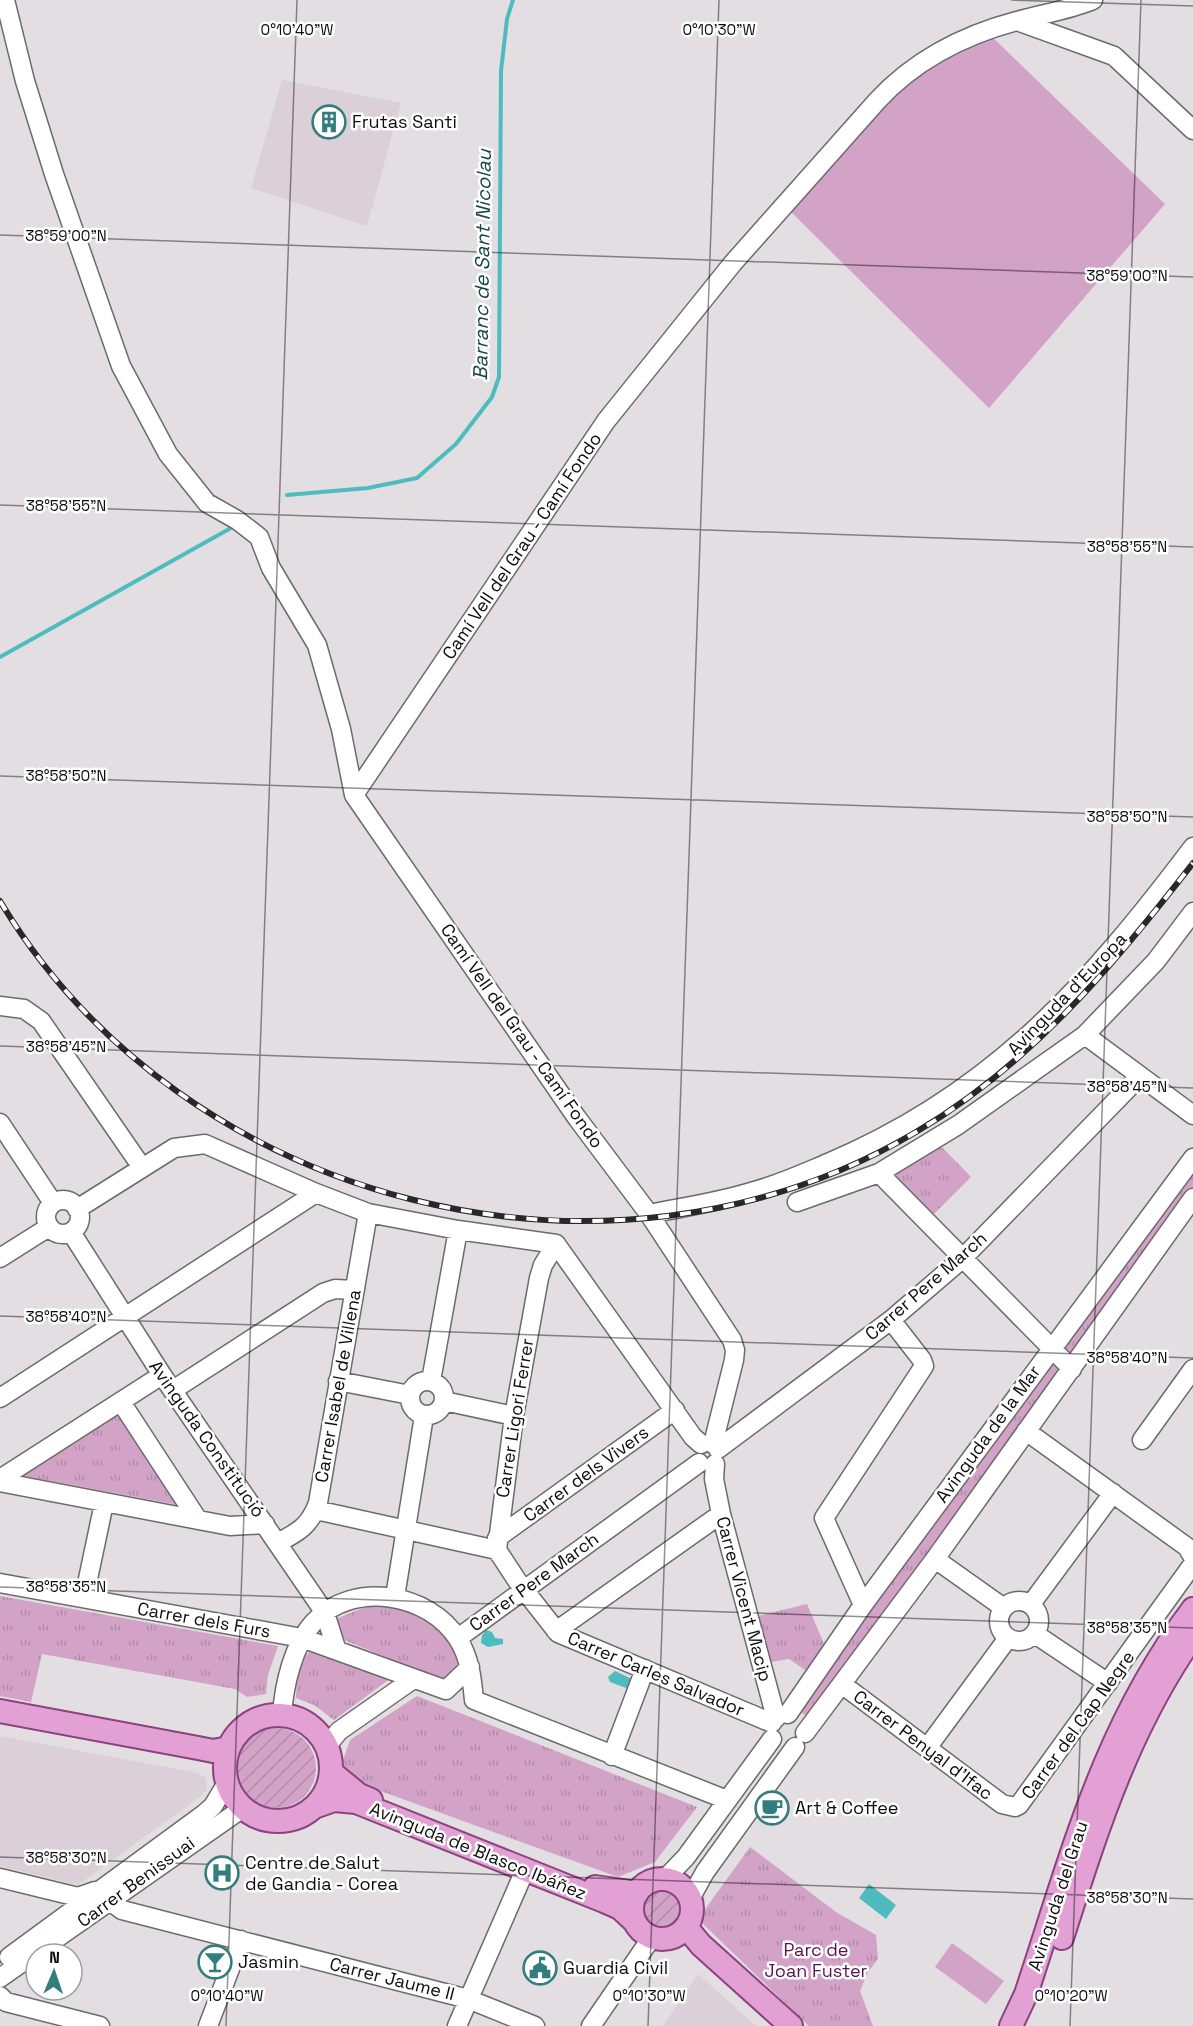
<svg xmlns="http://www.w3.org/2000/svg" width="1193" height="2026" font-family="'Space Grotesk',sans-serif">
<defs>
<pattern id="park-tufts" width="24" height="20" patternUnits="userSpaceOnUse" patternTransform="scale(1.5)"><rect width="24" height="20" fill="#d2a3c6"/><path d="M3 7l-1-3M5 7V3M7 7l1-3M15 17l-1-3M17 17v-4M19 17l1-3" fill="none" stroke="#b38ba9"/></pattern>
<pattern id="garden-furrows" width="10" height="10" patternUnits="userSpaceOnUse" patternTransform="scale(1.5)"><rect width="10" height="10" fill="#d2a3c6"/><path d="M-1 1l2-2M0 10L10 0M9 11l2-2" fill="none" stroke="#b38ba9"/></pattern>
</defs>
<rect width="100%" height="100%" fill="#e2dee1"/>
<path fill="#dbd0d8" d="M282 80 401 103 367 226 251 188Z
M0 1736 198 1773 206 1778 207 1789 200 1797 78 1885 0 1866Z
M698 1974 756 2026H663Z"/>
<path fill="#d2a3c6" d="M985 30 1165 204 989 408 784 205 870 108Z
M952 1943 1004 1981 986 2004 935 1967Z"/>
<path fill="url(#park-tufts)" d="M937 1142 971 1177 930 1218 890 1173Z
M1193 1164V1189L1074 1358 1058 1349Z
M1046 1363H1053L1059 1367 1060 1373 812 1715H805L798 1710Z
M119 1409 184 1506 19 1475Z
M0 1596 278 1646 268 1675 266 1694 247 1697 235 1689 42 1654 31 1702 0 1696Z
M807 1604 825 1646 808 1672 789 1659 771 1662 758 1616Z
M368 1606C410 1604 446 1624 459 1665L444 1680 439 1679 339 1638 335 1624 338 1618Z
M314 1649 391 1678 334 1720 314 1705 296 1698C297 1680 297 1658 314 1649Z
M417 1696 697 1807 655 1862 618 1877 353 1781 342 1763 350 1740Z
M750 1847 836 1912 876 1935 878 1959 868 1972 860 1991 873 2026H809L700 1921 706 1908Z"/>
<path fill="url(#garden-furrows)" d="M236 1768a40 40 0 1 1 80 0a40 40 0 1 1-80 0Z
M642 1909a19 19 0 1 1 38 0a19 19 0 1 1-38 0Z"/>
<path fill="#4ebcbe" d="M486 1630 492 1632 495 1638 503 1639V1644L488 1647 481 1643 482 1635Z
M615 1671 632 1679 629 1689 610 1682 608 1677Z
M869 1884 896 1905 886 1919 859 1898Z"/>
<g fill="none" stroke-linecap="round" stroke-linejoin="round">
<path stroke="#4ebcbe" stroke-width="4" d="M287 495 368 488 417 478 456 444 492 397 499 377 501 71 507 19 513 0
M0 657 231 528"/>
<defs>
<path id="minor" d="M5 0 25 81 54 174 121 366 168 454 207 503 237 520 259 537 271 568 317 645 341 729 354 795 577 1118 649 1214 732 1340 735 1350 734 1360 713 1444
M1017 21 1114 56 1193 130
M354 795 606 421 733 263 877 101C914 61 964 35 1017 21 1042 14 1069 10 1093 0
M0 1006 24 1009 41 1021 141 1166
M1085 1035 1193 1115
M0 1123 53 1203
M879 1173 1072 1369
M46 1217a17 17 0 1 1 34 0a17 17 0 1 1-34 0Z
M797 1202 879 1173 958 1125 1085 1035 1156 961 1193 912
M77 1209 174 1148 205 1144 316 1193 368 1213 458 1230 556 1244
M649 1214C684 1207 718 1202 751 1192 778 1185 802 1174 828 1163 992 1094 1088 986 1193 847
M71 1232 162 1375 325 1613 336 1648
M556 1244 543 1265 539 1278 514 1416 497 1550 518 1582 558 1633 772 1723
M556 1244 693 1437 701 1444
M0 1258 49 1227
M410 1398a17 17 0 1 1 34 0a17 17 0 1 1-34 0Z
M338 1381 410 1395
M431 1381 458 1230
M173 1390 323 1293 335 1289 355 1290
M0 1398 316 1193
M444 1401 514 1416
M121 1402 198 1520
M1026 1431 1187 1547 1193 1557
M1142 1440 1193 1369
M718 1449 891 1320 962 1259 1140 1076
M715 1464 714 1479 721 1514 776 1718
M0 1479 162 1375
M0 1482 230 1526 265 1524
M316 1510 497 1550
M497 1538 675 1410
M279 1542C299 1532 310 1525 318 1503L368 1213
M935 1559 1004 1608
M0 1583 302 1638 446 1690 470 1667
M395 1597 424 1416
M84 1598 104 1503
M999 1621a20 20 0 1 1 40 0a20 20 0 1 1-40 0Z
M1031 1604 1113 1493
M863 1605 824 1518 924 1366 922 1360 891 1320
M556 1631 721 1514
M1035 1634 1108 1683
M458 1638 699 1463
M843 1685 1002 1804 1015 1807 1019 1805 1193 1564
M788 1714 863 1605 1193 1158
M282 1715C284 1685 293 1645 314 1622 353 1580 429 1593 458 1639 470 1658 472 1679 474 1700L727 1800
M805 1733 935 1559 1193 1198
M326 1747 339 1731 412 1680
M927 1748 1008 1638
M612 1756 645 1669
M0 1878 78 1897 95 1891
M664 1880 686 1857 772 1739
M690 1899 705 1872 795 1747
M110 1901 122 1910 468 1999 535 2026
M9 1957 204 1814 213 1806 227 1783
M0 1978 243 1808
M0 1996 6 2002 100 2026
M208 2026 241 1940
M457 2026 525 1870
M591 2026 652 1937"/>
<path id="major" d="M0 1711 198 1748 213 1751 229 1748
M225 1768a53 53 0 1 1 106 0a53 53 0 1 1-106 0Z
M331 1772 359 1795 371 1800
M314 1807 334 1800 356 1802 604 1901 620 1908 635 1922
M632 1909a30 30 0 1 1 60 0a30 30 0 1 1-60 0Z
M595 1887 637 1893
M686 1927 701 1945 791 2026
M1062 1938C1097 1829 1127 1731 1193 1636
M1011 2026 1026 1994C1072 1856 1103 1728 1193 1609"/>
</defs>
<use href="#minor" stroke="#6d6a6c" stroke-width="21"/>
<use href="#major" stroke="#8b437d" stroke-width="26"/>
<use href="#minor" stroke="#fff" stroke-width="18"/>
<use href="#major" stroke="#e2a0d5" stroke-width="22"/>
<defs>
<path id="rail" d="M0 901C184 1207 609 1314 916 1132 1030 1065 1113 966 1193 863"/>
</defs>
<use href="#rail" stroke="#292728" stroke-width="6"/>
<use href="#rail" stroke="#fff" stroke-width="4" stroke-dasharray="11" stroke-linecap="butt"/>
</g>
<path fill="none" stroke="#0e0c0d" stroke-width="1.5" stroke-opacity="0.45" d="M1011 0 1193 6M0 235 1193 277M0 505 1193 547M0 776 1193 817M0 1046 1193 1088M0 1316 1193 1358M0 1587 1193 1628M0 1857 1193 1899M226 2026 297 0M648 2026 719 0M1070 2026 1141 0"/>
<defs>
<symbol id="building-ring" viewBox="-11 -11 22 22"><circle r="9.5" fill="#fff" stroke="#347d7e" stroke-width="1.5"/><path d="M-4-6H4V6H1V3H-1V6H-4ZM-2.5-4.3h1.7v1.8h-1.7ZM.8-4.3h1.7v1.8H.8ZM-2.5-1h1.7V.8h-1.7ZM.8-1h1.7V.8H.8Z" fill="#347d7e"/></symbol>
<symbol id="cafe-ring" viewBox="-11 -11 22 22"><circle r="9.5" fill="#fff" stroke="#347d7e" stroke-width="1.5"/><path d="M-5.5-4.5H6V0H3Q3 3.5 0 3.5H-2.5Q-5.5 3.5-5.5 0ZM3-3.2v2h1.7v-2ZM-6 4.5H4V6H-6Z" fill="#347d7e"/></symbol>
<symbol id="hospital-ring" viewBox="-11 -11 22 22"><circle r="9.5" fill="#fff" stroke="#347d7e" stroke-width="1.5"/><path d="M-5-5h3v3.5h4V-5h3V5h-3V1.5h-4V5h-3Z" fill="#347d7e"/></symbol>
<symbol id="bar-ring" viewBox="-11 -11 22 22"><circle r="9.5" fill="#fff" stroke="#347d7e" stroke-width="1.5"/><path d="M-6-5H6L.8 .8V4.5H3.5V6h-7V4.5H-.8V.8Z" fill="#347d7e"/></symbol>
<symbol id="civic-ring" viewBox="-11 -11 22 22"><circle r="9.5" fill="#fff" stroke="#347d7e" stroke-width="1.5"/><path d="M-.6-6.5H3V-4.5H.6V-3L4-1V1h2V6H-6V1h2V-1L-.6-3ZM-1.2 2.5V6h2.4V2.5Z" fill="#347d7e"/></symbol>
</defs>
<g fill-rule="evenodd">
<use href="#building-ring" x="310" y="103" width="38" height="38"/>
<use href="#cafe-ring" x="753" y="1789" width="38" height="38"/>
<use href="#hospital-ring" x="203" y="1854" width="38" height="38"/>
<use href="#bar-ring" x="196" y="1943" width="38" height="38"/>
<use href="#civic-ring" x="521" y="1949" width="38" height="38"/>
</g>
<g text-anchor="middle" stroke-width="5" stroke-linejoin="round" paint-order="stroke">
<g font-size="18" fill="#0e0c0d" stroke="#fff" text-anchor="start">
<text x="352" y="128">Frutas Santi</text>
<text x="795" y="1814">Art &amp; Coffee</text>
<text x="245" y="1869">Centre de Salut<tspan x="245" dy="21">de Gandia - Corea</tspan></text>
<text x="238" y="1968">Jasmin</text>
<text x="563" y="1974">Guardia Civil</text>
</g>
<g font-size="18" fill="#0e0c0d" stroke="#fff">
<text transform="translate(522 546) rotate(-56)" y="6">Camí Vell del Grau - Camí Fondo</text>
<text transform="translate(1067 994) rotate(-46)" y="6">Avinguda d'Europa</text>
<text transform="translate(522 1036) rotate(55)" y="6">Camí Vell del Grau - Camí Fondo</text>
<text transform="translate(926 1286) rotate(-41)" y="6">Carrer Pere March</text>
<text transform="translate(338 1386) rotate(-80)" y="6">Carrer Isabel de Villena</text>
<text transform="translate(515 1418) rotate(-81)" y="6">Carrer Ligori Ferrer</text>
<text transform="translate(988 1434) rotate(-54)" y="6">Avinguda de la Mar</text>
<text transform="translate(207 1439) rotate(55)" y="6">Avinguda Constitució</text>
<text transform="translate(586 1474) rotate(-36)" y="6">Carrer dels Vivers</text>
<text transform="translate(534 1582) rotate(-36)" y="6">Carrer Pere March</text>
<text transform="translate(744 1599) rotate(75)" y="6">Carrer Vicent Macip</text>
<text transform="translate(204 1620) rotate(10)" y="6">Carrer dels Furs</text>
<text transform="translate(656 1674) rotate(23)" y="6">Carrer Carles Salvador</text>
<text transform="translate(1078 1725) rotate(-54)" y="6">Carrer del Cap Negre</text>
<text transform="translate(923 1745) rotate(37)" y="6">Carrer Penyal d'Ifac</text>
<text transform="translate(478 1851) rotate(22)" y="6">Avinguda de Blasco Ibáñez</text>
<text transform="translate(136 1882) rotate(-36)" y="6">Carrer Benissuai</text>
<text transform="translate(1058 1896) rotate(-72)" y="6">Avinguda del Grau</text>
<text transform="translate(392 1979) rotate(14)" y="6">Carrer Jaume II</text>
</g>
<g font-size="18" fill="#5b104f" stroke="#fff">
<text x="816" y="1956">Parc de<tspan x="816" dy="21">Joan Fuster</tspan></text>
</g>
<g font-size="20" font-style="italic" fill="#174849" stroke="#fff">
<text transform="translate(482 265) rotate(-89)" y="7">Barranc de Sant Nicolau</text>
</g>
</g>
<g font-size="15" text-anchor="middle" fill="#0e0c0d" stroke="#fff" stroke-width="5" stroke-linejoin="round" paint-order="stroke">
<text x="297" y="35">0°10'40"W</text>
<text x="719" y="35">0°10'30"W</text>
<text x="66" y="241">38°59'00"N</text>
<text x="1127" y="281">38°59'00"N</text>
<text x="66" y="511">38°58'55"N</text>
<text x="1127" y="552">38°58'55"N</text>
<text x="66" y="781">38°58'50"N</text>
<text x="1127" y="822">38°58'50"N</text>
<text x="66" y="1052">38°58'45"N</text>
<text x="1127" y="1092">38°58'45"N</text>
<text x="66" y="1322">38°58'40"N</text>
<text x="1127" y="1363">38°58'40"N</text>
<text x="66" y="1592">38°58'35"N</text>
<text x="1127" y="1633">38°58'35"N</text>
<text x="66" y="1863">38°58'30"N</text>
<text x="1127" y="1903">38°58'30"N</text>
<text x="227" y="2001">0°10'40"W</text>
<text x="649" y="2001">0°10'30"W</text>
<text x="1071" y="2001">0°10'20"W</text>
</g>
<g transform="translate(54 1972) rotate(2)"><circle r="28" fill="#ffffff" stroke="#9f9e9e" stroke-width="1.5"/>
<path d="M0-4.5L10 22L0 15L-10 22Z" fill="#347d7e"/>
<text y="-9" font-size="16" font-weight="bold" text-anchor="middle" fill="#0e0c0d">N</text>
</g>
</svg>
